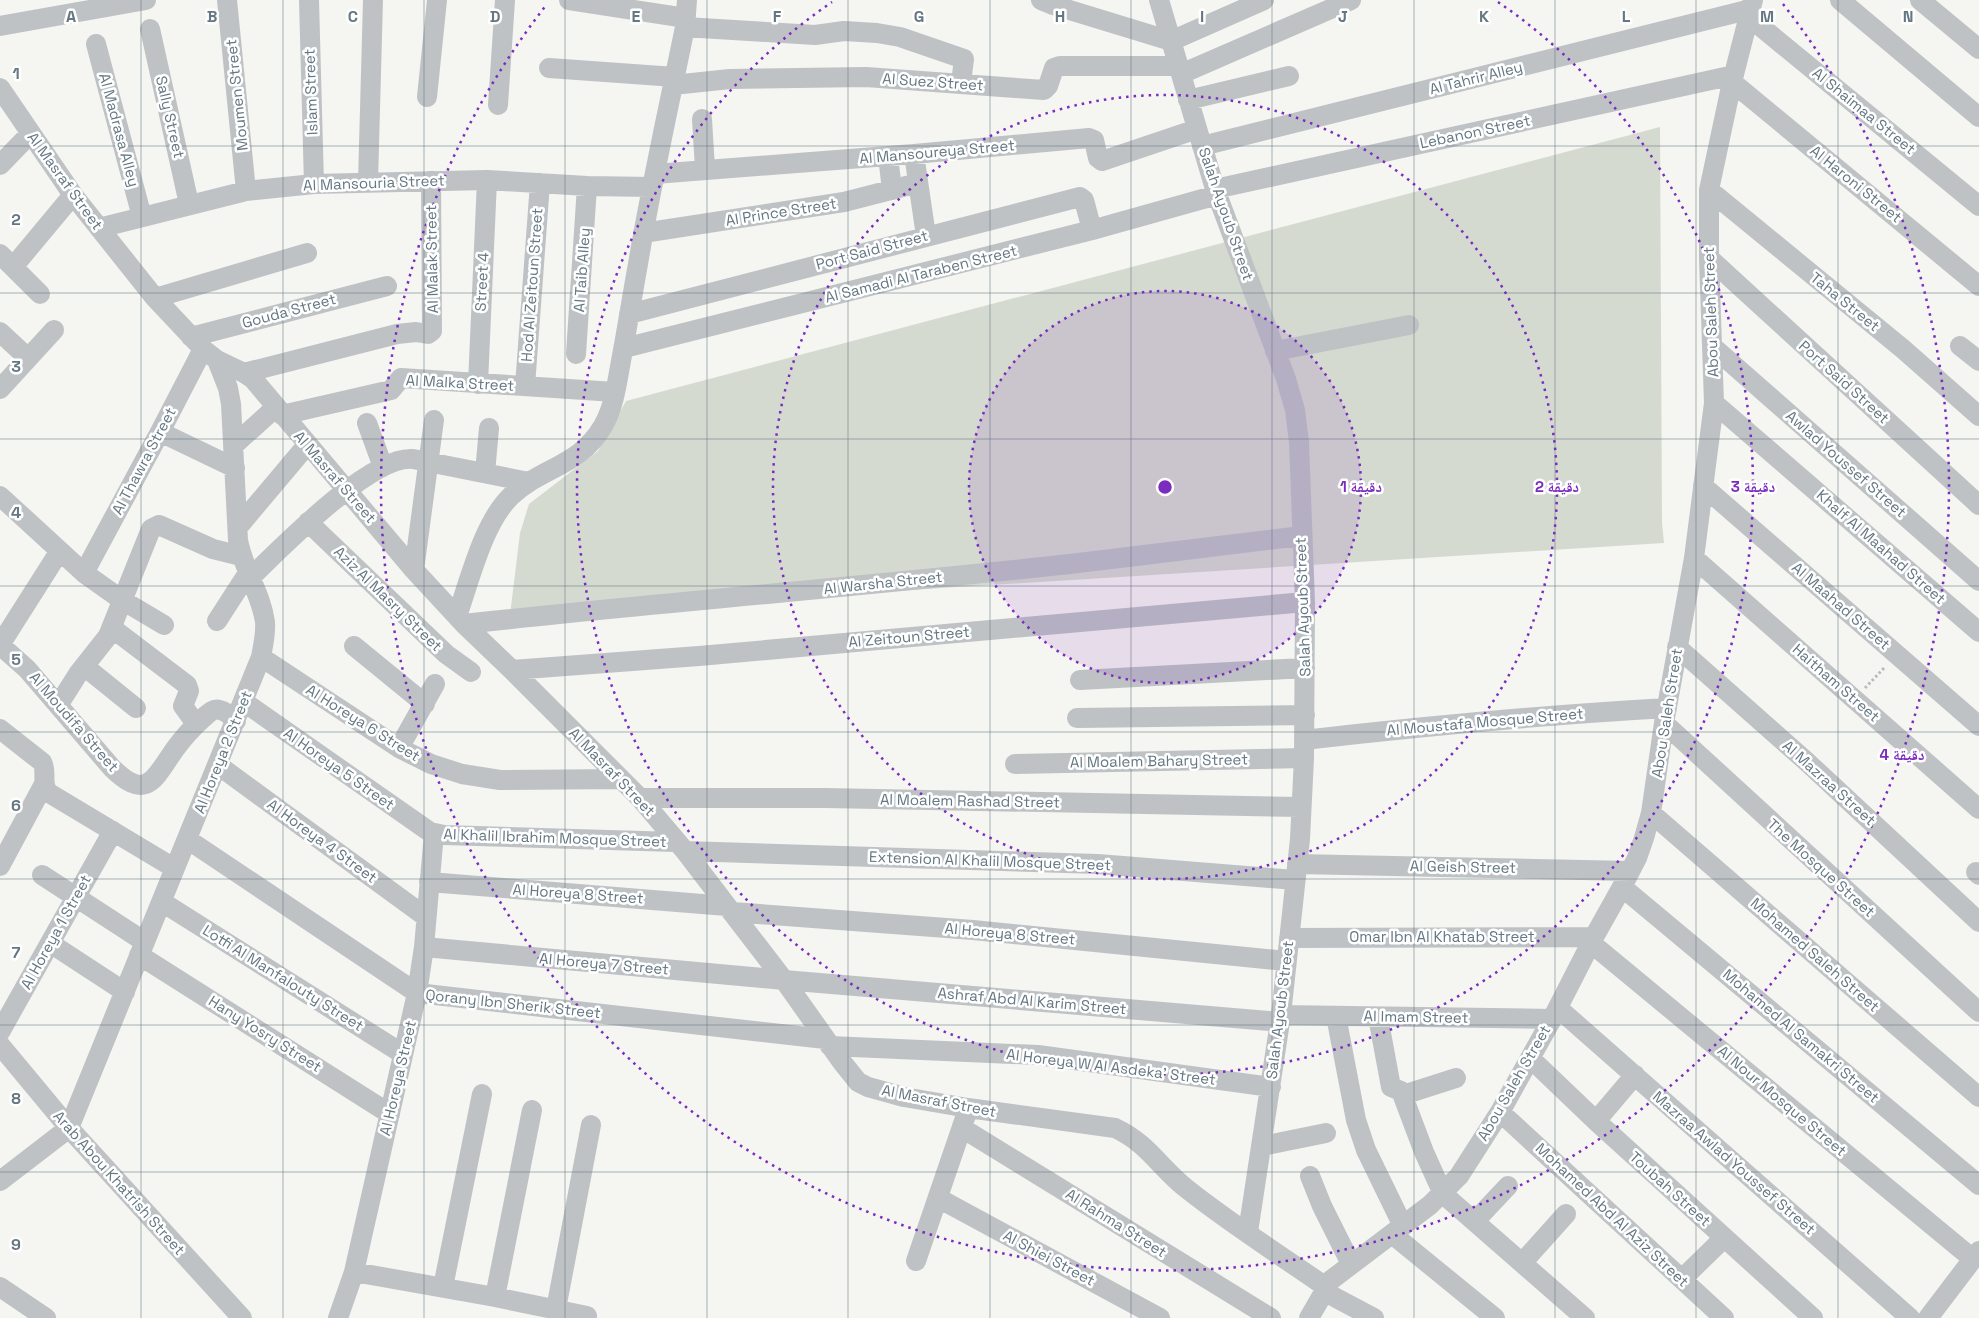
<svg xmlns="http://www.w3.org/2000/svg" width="1979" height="1318" font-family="'Space Grotesk','Noto Naskh Arabic',sans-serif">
<rect width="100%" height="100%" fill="#f5f5f1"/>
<path fill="#d5dad0" d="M1660 127 1662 523 1664 543 510 615 520 533 529 504 598 451 626 401Z"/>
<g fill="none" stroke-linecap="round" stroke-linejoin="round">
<path stroke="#b8bbbd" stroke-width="3" stroke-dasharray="2.5 2.5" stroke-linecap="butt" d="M1865 688 1885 667"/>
<path stroke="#bec2c5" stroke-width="20" d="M227 0 246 191
M309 0 314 184
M569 0 686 18
M1041 0 1053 5 1171 41 1264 0
M1159 0 1215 189 1286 379 1295 410 1299 442 1305 602 1304 758 1300 839 1281 1015 1248 1232
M1840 0 1979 117
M1920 0 1979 49
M1749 17 1979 206
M0 26 146 0
M685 27 815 35 844 31 877 33 900 37 964 59 961 83
M150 29 189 204
M96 44 142 217
M549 68 675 77
M1181 74 1351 0
M1732 82 1979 286
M673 85 730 79 866 77 1044 90 1048 86 1054 68 1060 66H1178
M0 88 73 195 155 298 203 349 217 360 244 373 253 379 414 570 464 624 512 670 640 798 685 851 727 906 784 980 842 1062 858 1082 868 1087 904 1097 968 1108 1115 1128C1149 1144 1159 1167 1187 1189 1231 1224 1280 1255 1326 1287
M427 97 437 0
M1188 100 1289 76
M498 105 505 0
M702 119 705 169
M1202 146 1751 9
M914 154 926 236
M888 156 892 190
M0 165 30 134
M655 174 914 154 1089 138 1094 140 1098 158 1102 161 1197 129
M368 182 373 0
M1215 189 1734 75
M1709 190 1903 349 1979 416
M99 228 246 191 314 184 487 180 587 186 652 187
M643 233 844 202 918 183
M0 254 40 294
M1709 258 1979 505
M13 267 73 195
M155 298 307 253
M629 314 1080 197 1084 200 1092 230
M0 332 28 358
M191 337 387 286
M1960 346 1979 361
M1713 347 1979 581
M624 348 1092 230 1217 195
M1275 351 1409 325
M576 354 587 186
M244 373 397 334 416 332 428 334 432 331 431 181
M478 384 487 180
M525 386 540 183
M0 389 54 330
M1714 403 1979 632
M282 415 391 390 401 378 615 392
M367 423 383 467
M160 432 235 468
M234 445 275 408
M485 473 489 428
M1703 486 1979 726
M0 496 84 573 122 600 164 625
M308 522 446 654 471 672
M238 527 307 445
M1694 558 1979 809
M414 570 434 420
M84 573 160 432 203 349
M250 578C281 548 371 455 413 459L529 482
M457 616C470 580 483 523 511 496 542 467 580 466 603 426 614 407 617 383 621 361 627 329 632 297 638 264 651 185 669 106 685 27L687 0
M217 621 248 573
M464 624C666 602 868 586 1070 564 1147 555 1224 545 1301 536
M112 628 187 685 189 691 183 706 196 724
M0 645 27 669 112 768C147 802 154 779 175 749 183 738 193 727 203 718 208 714 213 708 220 710 226 711 232 717 236 721
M0 645 59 552
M354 646 425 704
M1677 647 1807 762 1979 922
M261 657 399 748 431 764 462 774 500 780 621 779
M84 666 136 708
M512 670 699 656 1305 602
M1080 680 1305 668
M244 702 430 832 444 835 676 842
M59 704 78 674 108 636 151 529 159 525 213 549 241 556
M1077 718 1305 715
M1664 723 1979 1012
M0 729 42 762C48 773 40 784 49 793L174 868
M1304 740C1425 726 1545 715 1667 708
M399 748 435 684
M1015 764 1304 758
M218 765 426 917
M640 798H825L1301 807
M1651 813 1979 1097
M187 839 417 993 825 1039
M685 851 1098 864 1295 880
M1297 864 1630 871
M0 866 44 784
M1976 872 1979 875
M42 875 145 942
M429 882 727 906
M1622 887 1979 1185
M162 902 403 1054
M732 912 973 930 1286 961
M1289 938 1594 937
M50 943 125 992
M1591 943 1973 1259
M424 947 784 980 1280 1022
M139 955 390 1114
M1558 1008 1910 1318
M1281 1015 1552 1019
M1336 1016 1356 1120 1366 1150 1403 1226
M1378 1017 1391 1087 1401 1091 1424 1152 1443 1194 1585 1318
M0 1032 113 831
M0 1045 69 1128 242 1318
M830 1046 1038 1055 1271 1087
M1530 1058 1596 1121 1813 1318
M1403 1095 1456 1078
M1500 1112 1724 1318
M1596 1121 1635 1075
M962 1128 1271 1318
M1262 1146 1326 1133
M1310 1176 1322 1206 1351 1264
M0 1181 69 1128 261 657C263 646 266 634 265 622 261 593 243 569 238 540L231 404 228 388 217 360
M938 1198 1160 1318
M1475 1221 1508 1186
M1392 1234 1495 1318
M916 1261 966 1115
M1522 1263 1566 1214
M354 1272 495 1297 587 1316
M1682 1279 1724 1238
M0 1287 46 1318
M443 1287 482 1094
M1323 1291 1374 1318
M495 1297 532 1110
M556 1309 591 1125
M338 1318 354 1272 417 993 424 947 434 833
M1309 1318 1331 1280 1430 1205 1459 1176 1500 1112 1552 1019 1594 937 1622 887 1637 858 1644 838 1651 813 1664 723 1694 558 1714 403 1709 258V190L1732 82 1753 0
M1928 1318 1979 1251"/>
</g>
<path fill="none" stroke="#647782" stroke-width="1" stroke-opacity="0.55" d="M141 0V1318M283 0V1318M424 0V1318M565 0V1318M707 0V1318M848 0V1318M990 0V1318M1131 0V1318M1272 0V1318M1414 0V1318M1555 0V1318M1696 0V1318M1838 0V1318M0 146H1979M0 293H1979M0 439H1979M0 586H1979M0 732H1979M0 879H1979M0 1025H1979M0 1172H1979"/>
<circle cx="1165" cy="487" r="196" fill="#7b2cbf" fill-opacity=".12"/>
<g fill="none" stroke="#7b2cbf" stroke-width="2.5" stroke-dasharray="2.5 5">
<circle cx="1165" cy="487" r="196"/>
<circle cx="1165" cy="487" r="392"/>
<path d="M1498 2A588 588 0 1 1 832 2"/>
<path d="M1783 4A784 784 0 1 1 547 4"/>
</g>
<g text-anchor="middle" stroke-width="5" stroke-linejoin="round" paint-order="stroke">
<g font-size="15" fill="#647782" stroke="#fff">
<text transform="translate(1476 78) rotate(-14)" y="5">Al Tahrir Alley</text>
<text transform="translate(933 82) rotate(4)" y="5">Al Suez Street</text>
<text transform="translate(311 92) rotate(-92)" y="5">Islam Street</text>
<text transform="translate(237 95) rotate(-96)" y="5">Moumen Street</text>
<text transform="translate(1864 111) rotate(39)" y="5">Al Shaimaa Street</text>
<text transform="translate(170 117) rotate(77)" y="5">Sally Street</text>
<text transform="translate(119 130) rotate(75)" y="5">Al Madrasa Alley</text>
<text transform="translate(1475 132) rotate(-12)" y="5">Lebanon Street</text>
<text transform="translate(937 152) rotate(-5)" y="5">Al Mansoureya Street</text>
<text transform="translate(65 181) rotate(54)" y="5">Al Masraf Street</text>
<text transform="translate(374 183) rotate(-2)" y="5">Al Mansouria Street</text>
<text transform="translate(1856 184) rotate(39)" y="5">Al Haroni Street</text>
<text transform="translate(781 212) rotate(-9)" y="5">Al Prince Street</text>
<text transform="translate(1226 214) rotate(71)" y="5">Salah Ayoub Street</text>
<text transform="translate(872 250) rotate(-15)" y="5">Port Said Street</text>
<text transform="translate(432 259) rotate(-91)" y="5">Al Malak Street</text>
<text transform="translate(582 270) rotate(-86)" y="5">Al Taib Alley</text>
<text transform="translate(921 274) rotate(-14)" y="5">Al Samadi Al Taraben Street</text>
<text transform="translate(482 282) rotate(-87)" y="5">Street 4</text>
<text transform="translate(532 285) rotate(-86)" y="5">Hod Al Zeitoun Street</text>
<text transform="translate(1845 302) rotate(39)" y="5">Taha Street</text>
<text transform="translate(289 311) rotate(-15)" y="5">Gouda Street</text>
<text transform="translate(1711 312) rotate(-92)" y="5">Abou Saleh Street</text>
<text transform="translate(1844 382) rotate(42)" y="5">Port Said Street</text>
<text transform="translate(460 383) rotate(3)" y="5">Al Malka Street</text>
<text transform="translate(144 461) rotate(-62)" y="5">Al Thawra Street</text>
<text transform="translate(1846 464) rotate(41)" y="5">Awlad Youssef Street</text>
<text transform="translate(335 477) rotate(49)" y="5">Al Masraf Street</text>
<text transform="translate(1881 547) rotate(41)" y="5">Khalf Al Maahad Street</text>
<text transform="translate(883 583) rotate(-6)" y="5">Al Warsha Street</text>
<text transform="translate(388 599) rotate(44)" y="5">Aziz Al Masry Street</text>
<text transform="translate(1841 606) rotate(41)" y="5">Al Maahad Street</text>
<text transform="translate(1303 607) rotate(-92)" y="5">Salah Ayoub Street</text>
<text transform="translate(909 637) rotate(-5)" y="5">Al Zeitoun Street</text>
<text transform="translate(1836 683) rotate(41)" y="5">Haitham Street</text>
<text transform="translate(1667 713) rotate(-81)" y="5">Abou Saleh Street</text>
<text transform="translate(74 722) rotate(49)" y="5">Al Moudifa Street</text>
<text transform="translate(1485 722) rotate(-5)" y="5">Al Moustafa Mosque Street</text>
<text transform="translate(363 723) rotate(32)" y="5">Al Horeya 6 Street</text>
<text transform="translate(223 752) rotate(-68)" y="5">Al Horeya 2 Street</text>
<text transform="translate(1159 761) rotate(-1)" y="5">Al Moalem Bahary Street</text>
<text transform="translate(339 769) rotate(35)" y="5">Al Horeya 5 Street</text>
<text transform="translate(612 772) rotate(46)" y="5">Al Masraf Street</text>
<text transform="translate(1829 783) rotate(42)" y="5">Al Mazraa Street</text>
<text transform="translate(970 801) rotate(1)" y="5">Al Moalem Rashad Street</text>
<text transform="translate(555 838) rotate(2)" y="5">Al Khalil Ibrahim Mosque Street</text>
<text transform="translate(322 841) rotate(36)" y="5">Al Horeya 4 Street</text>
<text transform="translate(990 861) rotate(2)" y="5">Extension Al Khalil Mosque Street</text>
<text transform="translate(1463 867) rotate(1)" y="5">Al Geish Street</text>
<text transform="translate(1821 868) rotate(42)" y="5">The Mosque Street</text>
<text transform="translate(578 894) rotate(4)" y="5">Al Horeya 8 Street</text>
<text transform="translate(56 932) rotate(-61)" y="5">Al Horeya 1 Street</text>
<text transform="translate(1010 934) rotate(5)" y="5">Al Horeya 8 Street</text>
<text x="1442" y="942">Omar Ibn Al Khatab Street</text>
<text transform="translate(1815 955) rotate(41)" y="5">Mohamed Saleh Street</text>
<text transform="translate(604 964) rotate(5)" y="5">Al Horeya 7 Street</text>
<text transform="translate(283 978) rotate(32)" y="5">Lotfi Al Manfalouty Street</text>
<text transform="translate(1032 1001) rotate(5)" y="5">Ashraf Abd Al Karim Street</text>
<text transform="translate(513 1004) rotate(6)" y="5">Qorany Ibn Sherik Street</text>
<text transform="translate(1280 1010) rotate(-83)" y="5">Salah Ayoub Street</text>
<text transform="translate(1416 1017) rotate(1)" y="5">Al Imam Street</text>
<text transform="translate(265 1034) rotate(32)" y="5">Hany Yosry Street</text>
<text transform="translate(1801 1036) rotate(40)" y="5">Mohamed Al Samakri Street</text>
<text transform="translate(1111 1067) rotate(7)" y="5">Al Horeya W Al Asdeka' Street</text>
<text transform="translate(398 1078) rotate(-77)" y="5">Al Horeya Street</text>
<text transform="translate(1514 1083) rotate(-60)" y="5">Abou Saleh Street</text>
<text transform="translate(939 1101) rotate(11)" y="5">Al Masraf Street</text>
<text transform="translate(1782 1101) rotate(40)" y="5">Al Nour Mosque Street</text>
<text transform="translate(1734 1163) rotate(41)" y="5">Mazraa Awlad Youssef Street</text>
<text transform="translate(119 1183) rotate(48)" y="5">Arab Abou Khatrish Street</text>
<text transform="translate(1670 1189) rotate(42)" y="5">Toubah Street</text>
<text transform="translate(1612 1215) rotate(43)" y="5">Mohamed Abd Al Aziz Street</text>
<text transform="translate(1116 1223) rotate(32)" y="5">Al Rahma Street</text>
<text transform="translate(1049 1258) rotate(28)" y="5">Al Shiei Street</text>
</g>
</g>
<g font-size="16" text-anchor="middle" font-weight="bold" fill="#647782" stroke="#fff" stroke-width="5" stroke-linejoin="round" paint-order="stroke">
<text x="71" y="22">A</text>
<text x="212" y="22">B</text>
<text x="353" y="22">C</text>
<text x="495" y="22">D</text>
<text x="636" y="22">E</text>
<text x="777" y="22">F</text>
<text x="919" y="22">G</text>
<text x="1060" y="22">H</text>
<text x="1202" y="22">I</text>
<text x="1343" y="22">J</text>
<text x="1484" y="22">K</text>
<text x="1626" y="22">L</text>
<text x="1767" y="22">M</text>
<text x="1908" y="22">N</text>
<text x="16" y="79">1</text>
<text x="16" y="225">2</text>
<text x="16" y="372">3</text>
<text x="16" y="518">4</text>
<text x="16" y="665">5</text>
<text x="16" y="811">6</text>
<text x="16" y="958">7</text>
<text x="16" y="1104">8</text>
<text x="16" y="1250">9</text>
</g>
<circle cx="1165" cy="487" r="8" fill="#7b2cbf" stroke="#fff" stroke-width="2.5"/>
<g font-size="15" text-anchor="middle" font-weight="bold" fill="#7b2cbf" stroke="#fff" stroke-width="5" stroke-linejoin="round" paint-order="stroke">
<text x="1361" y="492">1 دقيقة</text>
<text x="1557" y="492">2 دقيقة</text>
<text x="1753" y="492">3 دقيقة</text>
<text x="1902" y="760">4 دقيقة</text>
</g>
</svg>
